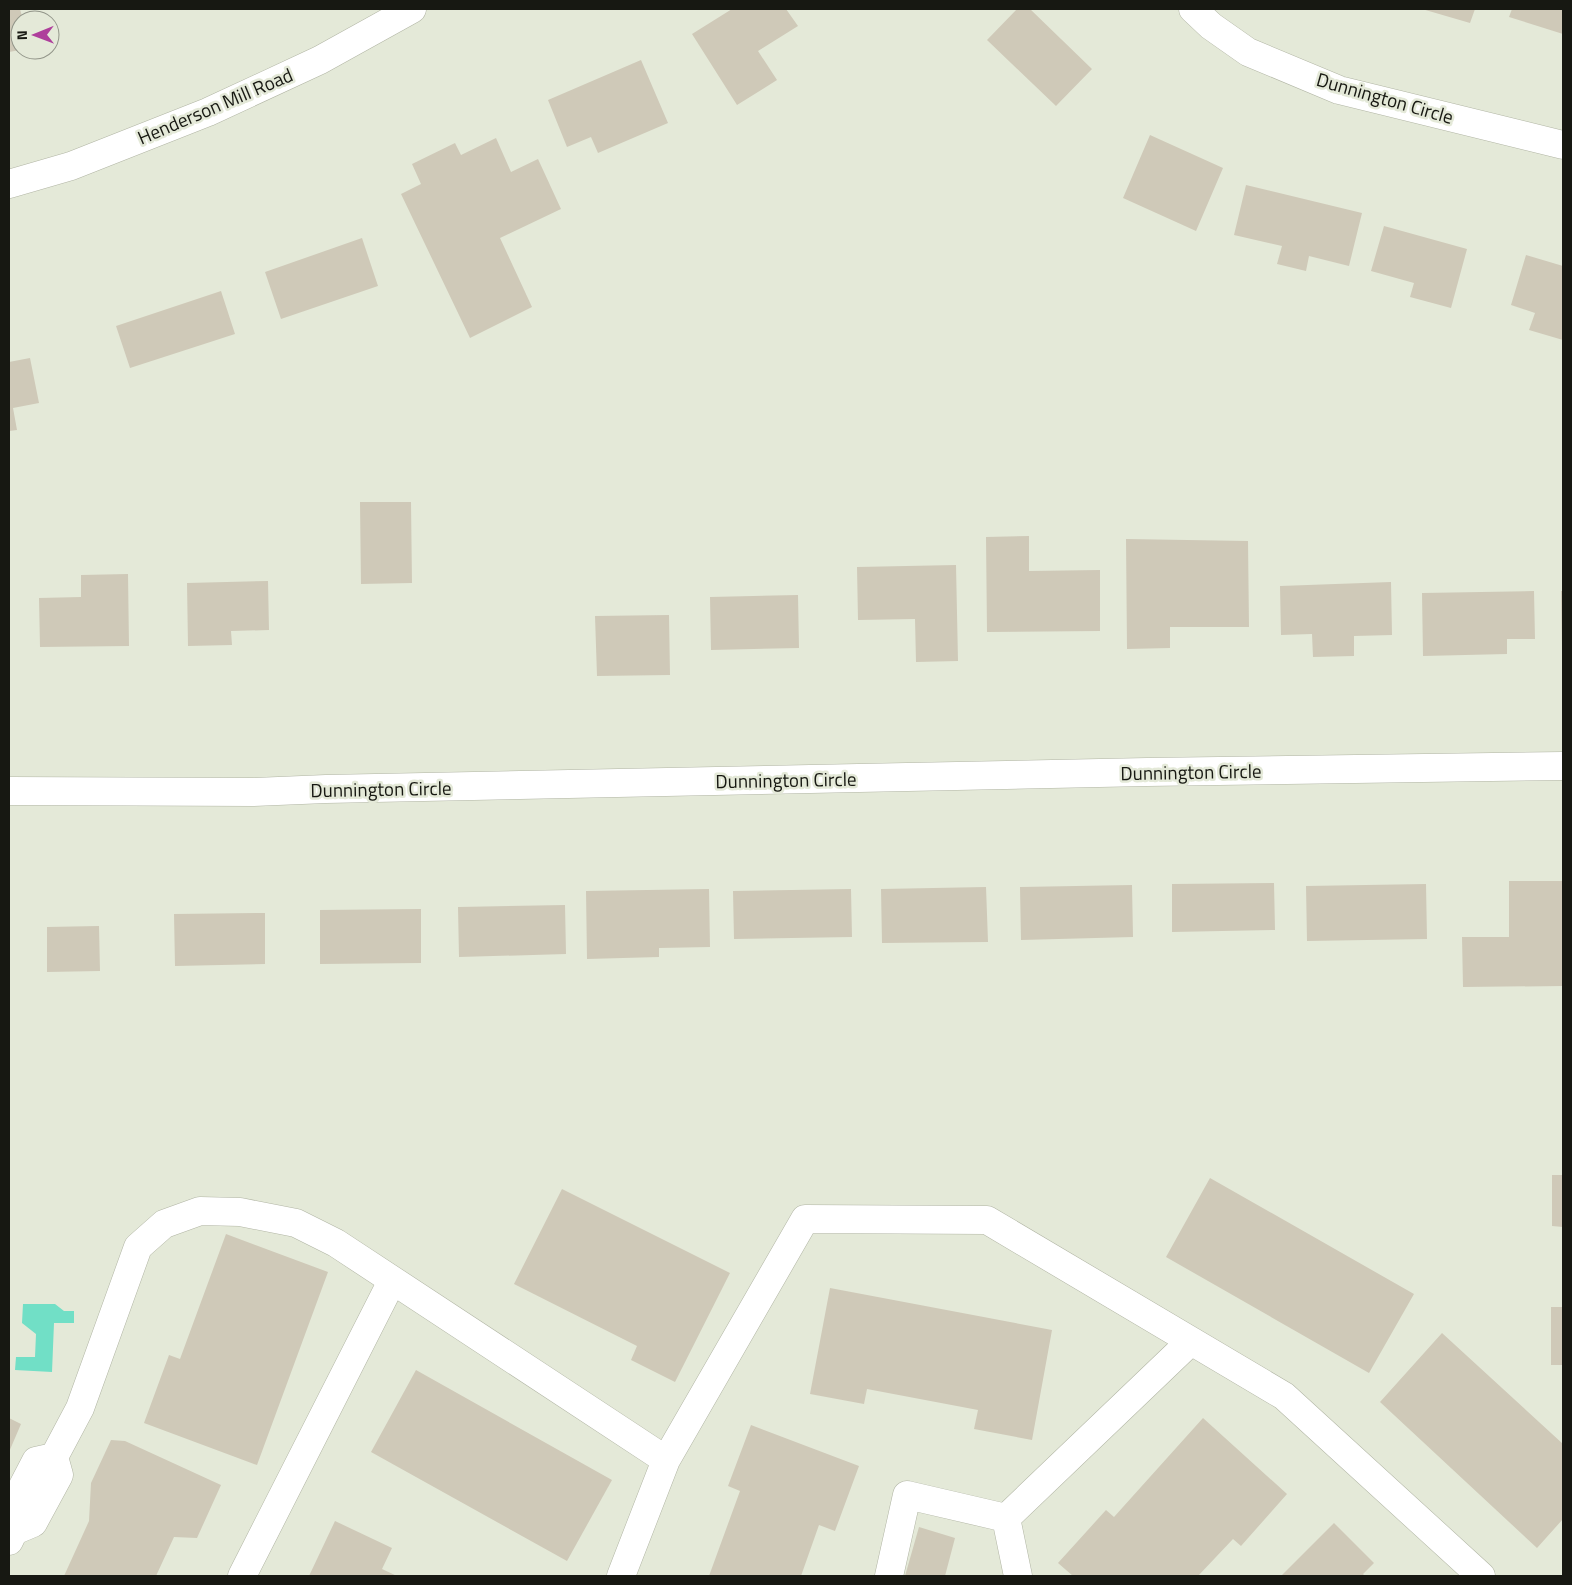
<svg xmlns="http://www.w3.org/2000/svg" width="1572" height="1585" font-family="'Titillium Web',sans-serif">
<rect width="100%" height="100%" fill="#e4e9d8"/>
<path fill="#71dfc6" d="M23 1304H55L64 1311H74V1323H54L52 1372 15 1370 16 1357H35L36 1334 22 1323Z"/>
<path fill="#cfc9b8" d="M9 9H20L23 20H20V50L9 52Z
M732 9H786L798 26 758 51 777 80 737 105 692 34Z
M1017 9H1030L1092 69 1056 106 987 40Z
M1422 9H1475L1470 23Z
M1512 9H1563V34L1509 17Z
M641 60 668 123 598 153 591 137 567 147 548 100Z
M1150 135 1223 168 1196 231 1123 198Z
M496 138 511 172 538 159 561 209 500 238 532 307 470 338 401 194 421 184 412 164 455 143 461 155Z
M1246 185 1362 213 1349 266 1309 256 1306 271 1277 264 1282 246 1234 235Z
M1384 226 1467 249 1451 308 1410 297 1414 283 1371 271Z
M362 238 378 286 281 319 265 272Z
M1526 255 1563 266V340L1529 330 1535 313 1511 305Z
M221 291 235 334 130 368 116 326Z
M30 358 39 403 13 408 17 430 9 431V362Z
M360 502H411L412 583 361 584Z
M1029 536V571L1100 570V631L987 632 986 537Z
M1126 539 1248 541 1249 627H1170V648L1127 649Z
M956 565 958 661 916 662 915 619 858 620 857 567Z
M128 574 129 646 40 647 39 598 81 597V575Z
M268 581 269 630 231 631 232 645 188 646 187 583Z
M1391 582 1392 635 1354 636V656L1313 657 1312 634 1281 635 1280 586Z
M1534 591 1535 639H1507V654L1423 656 1422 593Z
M1561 591H1563V651H1562Z
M798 595 799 648 711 650 710 597Z
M669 615 670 675 597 676 595 616Z
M1509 881H1563V986L1463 987 1462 937H1509Z
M1274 883 1275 930 1172 932V884Z
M1426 884 1427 939 1307 941 1306 886Z
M1132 885 1133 937 1021 940 1020 887Z
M986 887 988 942 882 943 881 889Z
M709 889 710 947 659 948V957L587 959 586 891Z
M851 889 852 937 734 939 733 891Z
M565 905 566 954 459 957 458 907Z
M421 909V963L320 964V910Z
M265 913V964L175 966 174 914Z
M99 926 100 971 47 972V927Z
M1552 1175H1563V1227L1552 1226Z
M1210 1178 1414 1294 1369 1373 1166 1257Z
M562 1189 730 1273 675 1382 631 1360 637 1346 514 1284Z
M226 1234 328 1272 257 1465 144 1423 169 1355 180 1359Z
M830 1288 1052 1330 1032 1440 974 1429 978 1410 867 1389 864 1404 810 1394Z
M1551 1307H1563V1365H1551Z
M1442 1333 1563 1444V1519L1537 1548 1380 1402Z
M416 1370 612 1480 567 1561 371 1452Z
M9 1418 21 1424 9 1452Z
M1203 1418 1287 1494 1241 1546 1233 1539 1198 1576H1073L1058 1563 1106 1510 1114 1517Z
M751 1425 859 1466 835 1531 819 1525 801 1576H709L740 1491 728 1486Z
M111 1440 125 1441 221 1485 197 1538 174 1537 156 1576H64L89 1521 91 1483Z
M335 1521 392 1548 382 1569 397 1576H309Z
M1334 1523 1374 1563 1363 1574 1365 1576H1281Z
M919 1527 955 1538 945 1576H905Z"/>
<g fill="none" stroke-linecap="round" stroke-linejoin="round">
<defs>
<path id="street" d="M1193 9 1211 26 1248 52 1339 90 1563 145
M9 791 253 792 326 789 1147 772 1563 766
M1006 1518 1191 1341
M1006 1518 1018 1576
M14 1531 11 1509 36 1461 54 1457
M9 1541 14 1531 33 1523 59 1475 54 1457 80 1408 138 1247 164 1224 200 1211 240 1212 296 1223 336 1243 666 1460
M242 1576 392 1281
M621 1576 666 1460 805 1219 987 1220 1284 1396 1481 1576
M889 1576 907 1495 1006 1518"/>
<path id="secondary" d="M9 184 71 166 208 112 320 60 412 9"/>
</defs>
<use href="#street" stroke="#b1b5a4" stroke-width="29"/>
<use href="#secondary" stroke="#b1b5a4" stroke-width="29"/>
<use href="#street" stroke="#fff" stroke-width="28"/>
<use href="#secondary" stroke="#fff" stroke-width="28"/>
</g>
<g text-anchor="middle" stroke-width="5" stroke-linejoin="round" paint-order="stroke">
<g font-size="19" fill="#171812" stroke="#e4e9d8">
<text transform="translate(1385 98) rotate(16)" y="7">Dunnington Circle</text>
<text transform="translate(215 106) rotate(-23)" y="7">Henderson Mill Road</text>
<text transform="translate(1191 772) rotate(-1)" y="7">Dunnington Circle</text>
<text transform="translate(786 780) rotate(-1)" y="7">Dunnington Circle</text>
<text transform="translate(381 789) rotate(-1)" y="7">Dunnington Circle</text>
</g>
</g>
<rect width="1572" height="1585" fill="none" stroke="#171812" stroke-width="20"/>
<g transform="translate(35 35) rotate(269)"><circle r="24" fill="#e4e9d8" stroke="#929589"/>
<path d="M0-4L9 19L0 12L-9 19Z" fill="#ae3e9b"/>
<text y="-8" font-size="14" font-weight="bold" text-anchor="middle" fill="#171812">N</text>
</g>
</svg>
